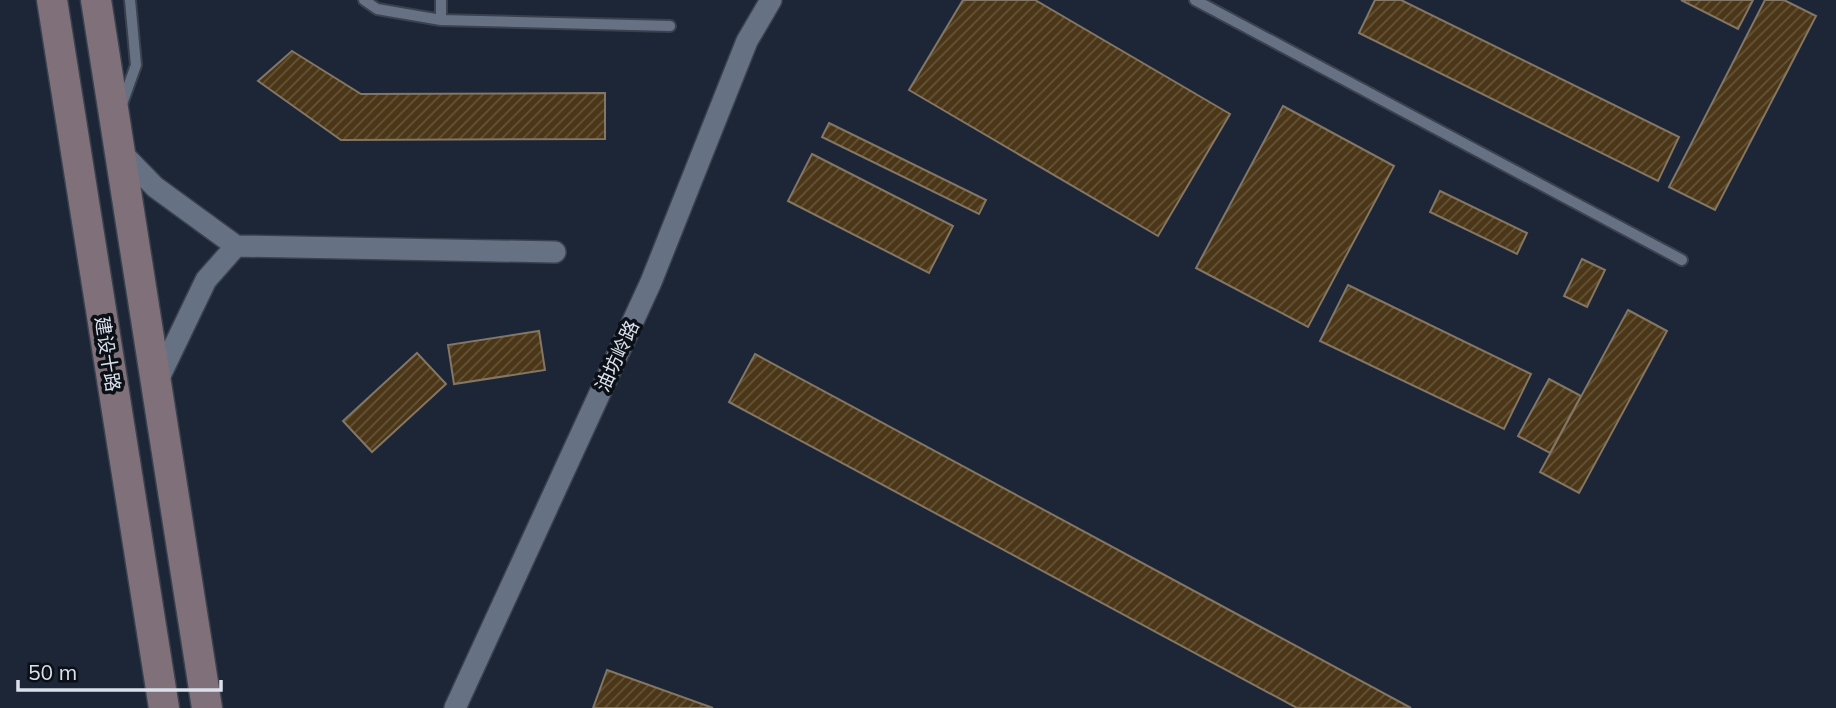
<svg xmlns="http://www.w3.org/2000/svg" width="1836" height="708" font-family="Mulish,'Noto Sans SC',sans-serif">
<defs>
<pattern id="building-hatch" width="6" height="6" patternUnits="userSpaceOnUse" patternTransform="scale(1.75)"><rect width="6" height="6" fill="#4b3717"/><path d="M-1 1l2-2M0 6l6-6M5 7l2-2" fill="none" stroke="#645439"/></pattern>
</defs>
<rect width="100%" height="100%" fill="#1d2636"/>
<path fill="url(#building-hatch)" stroke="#847664" stroke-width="2" d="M963 0H1035L1230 114 1158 236 909 90Z
M1375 0H1401L1679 137 1658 181 1359 33Z
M1681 0H1753L1738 29Z
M1765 0H1784L1816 16 1715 210 1669 187Z
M292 51 361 94 605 93V139L341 140 258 81Z
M1283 106 1394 166 1308 327 1196 268Z
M829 123 986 200 979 214 822 137Z
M812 154 953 226 929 273 788 201Z
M1440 191 1527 233 1517 254 1430 212Z
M1582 259 1605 270 1587 307 1564 296Z
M1348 285 1531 374 1504 429 1320 341Z
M1628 310 1667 331 1579 493 1540 472Z
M539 331 545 370 454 384 448 345Z
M417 353 446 384 372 452 343 421Z
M755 354 1411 708H1297L729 402Z
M1549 379 1581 396 1550 453 1518 436Z
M607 670 713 708H593Z"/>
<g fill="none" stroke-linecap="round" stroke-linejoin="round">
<defs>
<path id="service" d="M364 0 377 9 441 20 670 26
M441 0V20
M1195 0 1682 260
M122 104 136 65 130 0"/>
<path id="minor" d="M119 150 155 187 236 246 206 280 156 384
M236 246 555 252
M455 708 651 282 747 41 771 0"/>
<path id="secondary" d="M52 0 164 708
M96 0 207 708"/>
</defs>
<use href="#service" stroke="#3a414f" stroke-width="14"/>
<use href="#minor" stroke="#3a414f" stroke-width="24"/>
<use href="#secondary" stroke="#3a414f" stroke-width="33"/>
<use href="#service" stroke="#667183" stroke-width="10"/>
<use href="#minor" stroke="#667183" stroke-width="21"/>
<use href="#secondary" stroke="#7f707a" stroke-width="30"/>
</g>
<g text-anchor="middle" stroke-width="7" stroke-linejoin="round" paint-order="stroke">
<g font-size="19" fill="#dbe1ec" stroke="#0b0f16">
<text transform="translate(108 354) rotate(81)" y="7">建设十路</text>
<text transform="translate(617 356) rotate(-65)" y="7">油坊岭路</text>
</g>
</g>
<path d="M18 680v10h203v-10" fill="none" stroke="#dbe1ec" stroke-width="3.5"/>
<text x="28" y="680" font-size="21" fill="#dbe1ec" stroke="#0b0f16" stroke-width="5" paint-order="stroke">50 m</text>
</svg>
